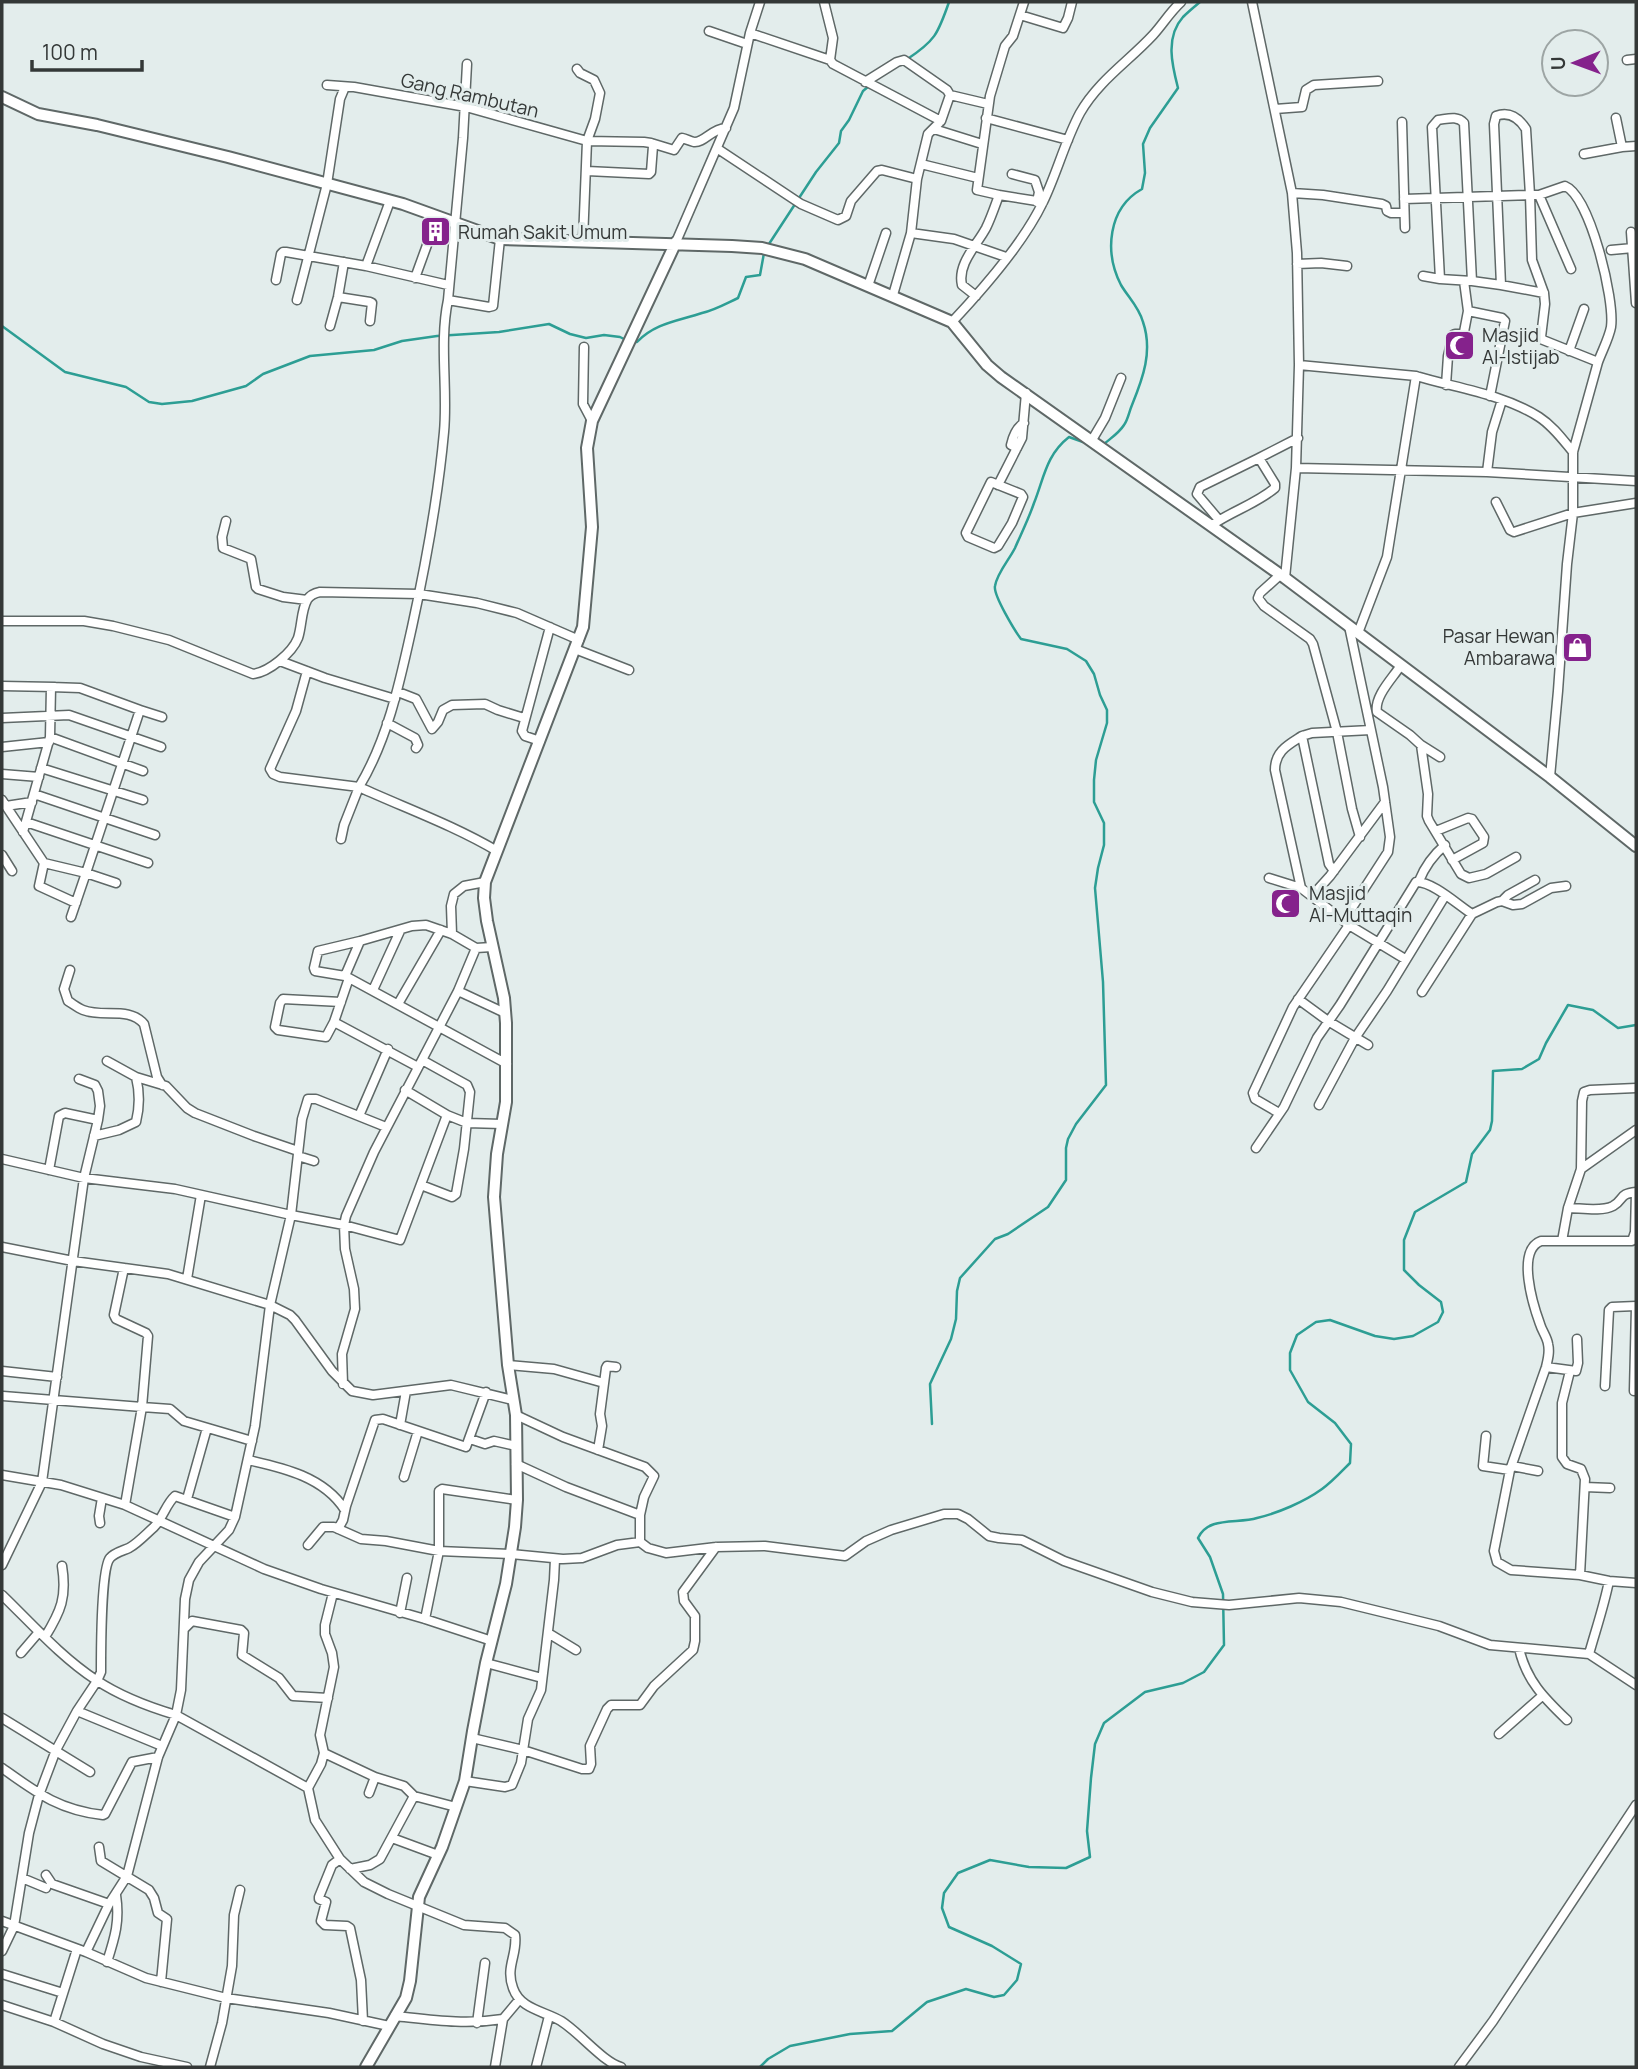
<svg xmlns="http://www.w3.org/2000/svg" width="1638" height="2069" font-family="Manrope,sans-serif">
<rect width="100%" height="100%" fill="#e3edec"/>
<g fill="none" stroke-linecap="round" stroke-linejoin="round">
<path stroke="#2d9e94" stroke-width="2.5" d="M906 60C935 41 938 34 949 2
M767 247 816 172 839 143 841 131 849 120 863 91 869 86
M2 326 65 372 126 387 149 402 162 404 192 401 246 386 263 374 310 356 374 350 402 341 437 336 499 332 549 324 570 334 586 338 604 335 620 337 626 340
M632 342H637C655 323 678 321 702 313 715 310 727 303 738 298L746 277 760 275 764 253
M1104 444C1111 438 1119 433 1124 425 1128 420 1129 412 1132 405 1143 378 1153 351 1143 322 1139 307 1128 297 1121 285 1104 252 1108 208 1142 189L1145 173 1143 144 1150 128 1178 88C1172 65 1165 37 1183 17 1188 12 1194 7 1200 2
M932 1424 930 1384 951 1339 956 1319 957 1291 960 1278 995 1239 1008 1234 1048 1207 1066 1180V1148L1068 1139 1076 1124 1106 1085 1103 982 1095 888 1098 868 1104 845V823L1094 802V780L1096 760 1107 723V710L1100 695 1094 674 1086 661 1067 649 1021 639C1015 631 993 595 995 586 997 573 1009 560 1015 548 1021 534 1029 518 1034 503 1044 478 1046 455 1069 437L1083 442
M760 2067 768 2059 790 2046 850 2034 892 2031 927 2002 966 1989 994 1997 1004 1995 1017 1980 1021 1964 992 1946 949 1927 942 1908 944 1893 958 1873 990 1860 1029 1867 1066 1868 1090 1857 1087 1831 1091 1778 1095 1744 1104 1723 1145 1692 1183 1683 1204 1672 1224 1645 1223 1594 1210 1557 1198 1538C1208 1516 1237 1524 1257 1518 1278 1513 1304 1502 1322 1489 1332 1482 1341 1472 1350 1463L1351 1444 1335 1423 1308 1402 1290 1370V1353L1297 1335 1316 1322 1330 1320 1375 1336 1394 1339 1413 1336 1438 1322 1443 1312 1441 1302 1419 1285 1404 1270V1240L1415 1212 1466 1182 1472 1154 1490 1130 1492 1121 1493 1071 1522 1069 1539 1059 1546 1043 1568 1005 1593 1010 1618 1028 1636 1025"/>
<defs>
<path id="street" d="M824 2 833 38 830 60 833 64 941 121
M1252 2 1292 193 1297 253 1299 365
M1020 15 1063 28 1068 18 1072 2
M709 31 747 44
M750 33 830 60
M1627 60 1636 59
M577 69 580 73 594 80 600 93 595 119 587 141 583 240
M865 82 897 62 904 60 947 90 950 95
M327 85 354 87 466 107 587 141 644 142 651 143 653 146 651 172 649 174 587 171
M1275 109 1302 107 1306 90 1314 85 1378 81
M986 118 1068 140
M1616 118 1622 147
M1402 122 1405 228
M934 129 982 144
M651 143 674 150 682 138C686 139 690 141 694 142 704 143 711 129 726 128
M718 149 801 204 838 220 846 216 851 201 877 171 882 170 917 179
M1584 154 1622 147 1636 146
M921 164 978 178
M1012 174 1035 180 1039 192 1037 202
M1292 193 1323 195 1382 204 1386 206 1387 211 1391 213H1404
M999 195 977 190 990 96 1005 46 1013 36 1024 2
M1539 195 1565 186C1590 196 1615 300 1611 327 1609 338 1602 351 1598 362
M1404 199 1530 195 1532 260 1544 293 1545 304 1541 337 1543 340 1598 362 1573 452V513L1567 564 1558 691 1550 777
M1631 232 1636 303
M911 233 954 239 1006 257
M676 242 734 108 750 33 760 2
M1611 250 1633 248
M1297 264 1321 263 1347 266
M366 266 390 201
M1423 276 1440 279
M415 278 427 245
M276 280 281 254 283 252H286L366 266 448 285
M1472 281 1440 279 1432 127 1438 120C1447 119 1457 115 1464 123L1472 281 1501 285
M868 286 886 233
M1544 293 1501 285 1494 124 1496 116C1509 111 1519 118 1526 129L1530 195H1539L1571 269
M893 295 911 233 917 179 928 134 941 121 950 95 988 104
M976 296 962 285C957 264 977 245 986 228 991 218 995 206 999 195L1043 202
M338 297 370 302 372 303 370 321
M297 300 327 184 340 99 345 87
M448 300 463 138 467 64
M1468 311 1502 318 1505 321 1490 396
M952 322C983 289 1024 242 1043 202 1057 173 1065 141 1080 113 1098 81 1129 61 1153 35 1163 24 1170 12 1181 2
M330 326 338 297 344 262
M584 347 583 404 592 421
M1569 351 1584 309
M1446 385 1448 356 1453 335 1455 334H1463L1464 332 1468 311 1464 281
M1092 440 1105 418 1121 378
M1017 448 1011 445C1013 436 1016 428 1024 423
M1296 468 1299 365 1416 376
M1487 472 1492 432 1502 400
M991 482 1021 494 1023 497 1012 523 998 546 994 548 968 537 966 533Z
M998 485 1022 438 1026 393
M1496 502 1510 530 1514 532 1573 513 1636 503
M1219 520 1197 494 1200 487 1259 458
M226 521 222 537 223 548 251 559 256 587 258 589 283 597 307 600
M1212 525C1232 511 1256 504 1275 488V484L1259 458 1298 438
M1280 575 1260 593 1258 598 1264 606 1310 639 1313 644 1337 732 1352 809 1360 837
M1285 578 1296 468 1487 472 1636 481
M2 621H84L113 626 169 640 253 674C269 672 292 653 298 638 302 626 301 611 307 600 310 595 315 593 320 592L419 594 477 603 517 613 579 640
M1358 633 1387 557 1416 376C1456 388 1503 394 1539 417 1553 426 1563 440 1573 452
M575 649 629 670
M280 661 325 678 395 699
M1401 665C1393 678 1374 696 1377 712L1410 735 1421 745 1428 794 1427 816 1429 821 1461 874 1469 878 1486 874 1516 857
M307 671 296 711 270 769 273 774 280 777 359 787C388 739 400 681 412 627 426 563 438 498 444 432 448 389 439 343 448 300L489 307 493 306 500 239
M2 686 55 687
M398 692 416 699 432 729 438 722 443 710 452 705 485 704 498 710 524 718
M140 710 162 717
M2 718 69 715 161 747
M387 723 415 738 418 745 416 748
M1302 736C1288 745 1275 751 1275 770L1301 888 1349 925 1405 959
M50 737 143 771
M540 741 525 736 522 731 550 627
M1421 745 1440 757
M2 747 49 742
M41 768 143 800
M2 774 39 777
M34 794 155 835
M2 800 44 863 86 873 71 917
M6 806 32 802
M26 822 148 863
M1436 831 1468 818 1472 819 1484 837 1483 843 1452 860
M23 832 50 737 51 687 80 688 140 710 86 873 116 883
M341 839 344 825 359 787C405 808 453 825 497 851
M2 855 12 871
M44 863 39 886 76 903
M1334 871 1329 864 1302 736 1312 733 1371 730
M1269 878 1301 888
M1419 881C1425 866 1432 856 1445 845
M1312 896 1330 876 1385 802
M1502 901 1508 895 1535 880
M1344 920 1388 852 1390 837 1383 787 1349 626
M452 934 451 906 454 894 464 886 485 882
M70 970 64 989 68 1001C73 1004 78 1008 83 1010 103 1018 129 1006 144 1024L157 1077 162 1085
M345 976 315 971 314 968 318 951 360 941
M349 978 507 1064
M373 990 400 931
M458 991 505 1013
M1422 992 1472 914 1497 902 1502 901 1513 905 1522 904 1551 888 1566 886
M1298 999 1328 1021 1368 1045
M398 1004 441 930
M334 1022 326 1037 278 1030 275 1027 280 1003 283 999 341 1002
M418 1067 334 1022 349 978 345 976 360 941 412 926 426 925 452 934 476 948 492 947
M136 1077 166 1086 187 1108 195 1113 254 1136 298 1151
M405 1090 447 1115 467 1123 502 1124
M1319 1105 1355 1038 1387 991 1445 896
M1279 1113 1255 1099 1253 1093 1293 1007 1349 925
M359 1116 388 1049
M94 1136 119 1130 136 1122C140 1106 140 1093 136 1077L107 1061
M1256 1148 1284 1107 1317 1038 1340 1005 1416 882C1432 881 1458 905 1472 914
M298 1156 314 1161
M2 1159 84 1178 175 1189 291 1215 302 1119 308 1099H316L386 1127
M1581 1169 1636 1130
M49 1170 59 1116 65 1113 98 1120
M421 1185 452 1197 456 1194 464 1149 470 1092 467 1085 422 1060
M1636 1192 1635 1232 1632 1241H1541C1516 1250 1533 1305 1540 1324 1542 1331 1547 1337 1548 1344 1550 1352 1548 1359 1546 1367L1510 1470 1494 1551 1497 1562 1511 1570 1580 1575 1609 1581 1636 1583
M1568 1208C1580 1208 1602 1212 1613 1206 1625 1199 1618 1194 1636 1192
M1562 1241 1568 1208 1581 1169 1582 1101 1584 1092 1590 1090 1636 1088
M2 1247 73 1261 168 1274 270 1305 290 1315 295 1320 332 1371 352 1391 373 1395 451 1385 513 1400
M124 1268 114 1315 116 1319 146 1333 148 1336 142 1407 170 1409 184 1421 252 1441
M187 1279 201 1195
M508 1365 554 1369 604 1383
M1546 1367 1576 1371 1578 1363 1577 1339
M2 1371 57 1377
M1570 1371 1562 1403V1457L1567 1464 1581 1469 1585 1479 1580 1575
M343 1384 342 1354 355 1309 354 1289 345 1249 344 1225 400 1240 447 1115
M1605 1386 1609 1310 1612 1307 1636 1306
M1634 1391 1636 1307
M3 1396 142 1407 125 1505
M516 1415 563 1437 645 1467 654 1476 644 1497 640 1515V1542L648 1548 666 1553 716 1547 765 1546 845 1556 866 1541 891 1530 944 1514H958L968 1519 989 1536 999 1538 1022 1540 1064 1561 1152 1592 1192 1602 1229 1605 1299 1598 1341 1602 1439 1626 1490 1645 1589 1654 1636 1685
M400 1425 406 1391
M1486 1436 1483 1466 1510 1470
M470 1439 485 1444 494 1441 516 1446
M598 1450 602 1426 600 1414 606 1368 607 1366 616 1367
M248 1460C284 1468 324 1477 345 1510
M516 1464 566 1487 640 1515
M1512 1466 1538 1471
M2 1475 61 1485 125 1505 264 1569 321 1589 425 1619 492 1641
M404 1477 418 1431
M1585 1487 1610 1488
M187 1499 207 1428
M100 1523 99 1516 102 1498
M338 1529 343 1520 346 1506 375 1420 383 1419 466 1447 486 1392
M308 1545 323 1527H334L361 1539 386 1541 439 1551 511 1554 563 1559 582 1558 617 1545 640 1542
M2 1565 42 1482 84 1178 98 1120 100 1106 98 1091 95 1085 79 1079
M333 1593 325 1625V1634L332 1653 334 1667 320 1735 324 1753 375 1777 404 1786 414 1796 456 1807
M2 1595C32 1624 61 1657 96 1680 120 1696 149 1707 176 1715L308 1788 315 1820 340 1859 364 1882 388 1894 464 1925 505 1928 515 1935C518 1954 505 1967 513 1988 520 2009 544 2011 561 2021 580 2033 603 2062 621 2067
M400 1613 407 1578
M425 1619 439 1551V1491L442 1489 517 1500
M184 1629 192 1621 241 1630 244 1633 242 1655 279 1678 293 1696 328 1698
M548 1633 576 1650
M45 1637C61 1611 67 1597 62 1566
M1519 1648C1526 1680 1544 1698 1567 1720
M21 1653 39 1632
M1589 1654C1596 1629 1604 1606 1609 1581
M486 1663 542 1678
M77 1711 162 1746
M2 1718 90 1772
M1499 1734 1542 1696
M472 1738 523 1750 582 1769H589L591 1764 590 1746 607 1709 611 1705H640L654 1686 693 1650 695 1641V1616L684 1601 683 1592 716 1547
M2 1768C37 1793 59 1810 103 1815L105 1814 132 1762 158 1757
M465 1781 505 1787 512 1785 521 1763 528 1719 541 1690 554 1580 555 1559
M308 1788 321 1764 324 1753
M369 1793 375 1777
M392 1838 438 1855
M99 1847 101 1861 149 1890 154 1898 158 1913 167 1919 161 1982
M340 1859 332 1865 319 1897V1899L326 1902 321 1921 325 1925 347 1926 350 1928 361 1980 363 2021
M350 1869 370 1865 380 1859 414 1796
M46 1875 52 1884 109 1904
M22 1878 46 1888
M2 1921 86 1952 146 1978 226 1998 329 2013 389 2026
M2 1951 14 1926 29 1833 39 1795 56 1750 77 1711 97 1681 101 1672C101 1654 101 1568 110 1558 114 1553 122 1551 129 1548 138 1543 146 1534 154 1527 163 1518 166 1504 175 1496L235 1517 255 1426 270 1305 291 1215 344 1225 346 1216 374 1152 458 991 476 948
M86 1952 109 1904 127 1876 158 1757 176 1715 181 1690 185 1599 189 1580 199 1562 229 1530 235 1517
M107 1962C115 1937 120 1921 116 1895
M2 1974 63 1993
M2 2005 54 2022 103 2044 141 2057 187 2067
M395 2016C433 2020 465 2025 503 2019L519 2000
M54 2022 77 1949
M477 2023 485 1963
M210 2067 222 2023 232 1966 234 1915 240 1890
M495 2067 503 2019
M536 2067 549 2016
M1459 2067 1493 2021 1636 1805"/>
<path id="secondary" d="M2 97 38 114 97 125 228 157 403 204 500 239 732 246 762 248 805 259 952 322 987 365 1001 377 1285 578 1550 777 1636 846
M366 2067 406 1998 410 1981 419 1897 442 1847 465 1781 473 1731 486 1663 506 1584 515 1527 517 1500 516 1415 508 1365 494 1197 497 1154 506 1102V1023L504 998 487 921 484 898 485 882 583 627 592 527 587 448 592 421 676 242"/>
</defs>
<use href="#street" stroke="#5f6867" stroke-width="11"/>
<use href="#secondary" stroke="#5f6867" stroke-width="14"/>
<use href="#street" stroke="#fff" stroke-width="8"/>
<use href="#secondary" stroke="#fff" stroke-width="10"/>
</g>
<defs>
<symbol id="building-square" viewBox="-11 -11 22 22"><rect x="-9" y="-9" width="18" height="18" rx="4" fill="#85228c" stroke="#e3edec"/><path d="M-4-6H4V6H1V3H-1V6H-4ZM-2.5-4.3h1.7v1.8h-1.7ZM.8-4.3h1.7v1.8H.8ZM-2.5-1h1.7V.8h-1.7ZM.8-1h1.7V.8H.8Z" fill="#fff"/></symbol>
<symbol id="mosque-square" viewBox="-11 -11 22 22"><rect x="-9" y="-9" width="18" height="18" rx="4" fill="#85228c" stroke="#e3edec"/><path d="M3.5-4.9A6 6 0 1 0 3.5 4.9A5 5 0 1 1 3.5-4.9Z" fill="#fff"/></symbol>
<symbol id="shop-square" viewBox="-11 -11 22 22"><rect x="-9" y="-9" width="18" height="18" rx="4" fill="#85228c" stroke="#e3edec"/><path d="M-5-2.5h2.3a2.7 3.5 0 0 1 5.4 0H5L5.5 6h-11ZM-1.5-2.5h3a1.5 2.3 0 0 0-3 0Z" fill="#fff"/></symbol>
</defs>
<g fill-rule="evenodd">
<use href="#building-square" x="418" y="214" width="35" height="35"/>
<use href="#mosque-square" x="1442" y="328" width="35" height="35"/>
<use href="#shop-square" x="1560" y="630" width="35" height="35"/>
<use href="#mosque-square" x="1268" y="886" width="35" height="35"/>
</g>
<g text-anchor="middle" stroke-width="6" stroke-linejoin="round" paint-order="stroke">
<g font-size="19" fill="#343837" stroke="#e3edec">
<text transform="translate(470 95) rotate(13)" y="7">Gang Rambutan</text>
</g>
<g font-size="19" fill="#343837" stroke="#e3edec" text-anchor="start">
<text x="458" y="239">Rumah Sakit Umum</text>
<text x="1482" y="342">Masjid<tspan x="1482" dy="22">Al-Istijab</tspan></text>
<text x="1555" y="643" text-anchor="end">Pasar Hewan<tspan x="1555" dy="22">Ambarawa</tspan></text>
<text x="1309" y="900">Masjid<tspan x="1309" dy="22">Al-Muttaqin</tspan></text>
</g>
</g>
<rect width="1638" height="2069" fill="none" stroke="#343837" stroke-width="7"/>
<g transform="translate(1575 63) rotate(269)"><circle r="33" fill="#e3edec" stroke="#9da5a4" stroke-width="2"/>
<path d="M0-5L12 26L0 18L-12 26Z" fill="#85228c"/>
<text y="-10" font-size="19" font-weight="bold" text-anchor="middle" fill="#343837">U</text>
</g>
<path d="M32 60v10h110v-10" fill="none" stroke="#343837" stroke-width="3.5"/>
<text x="42" y="60" font-size="21" fill="#343837" stroke="#e3edec" stroke-width="5" paint-order="stroke">100 m</text>
</svg>
